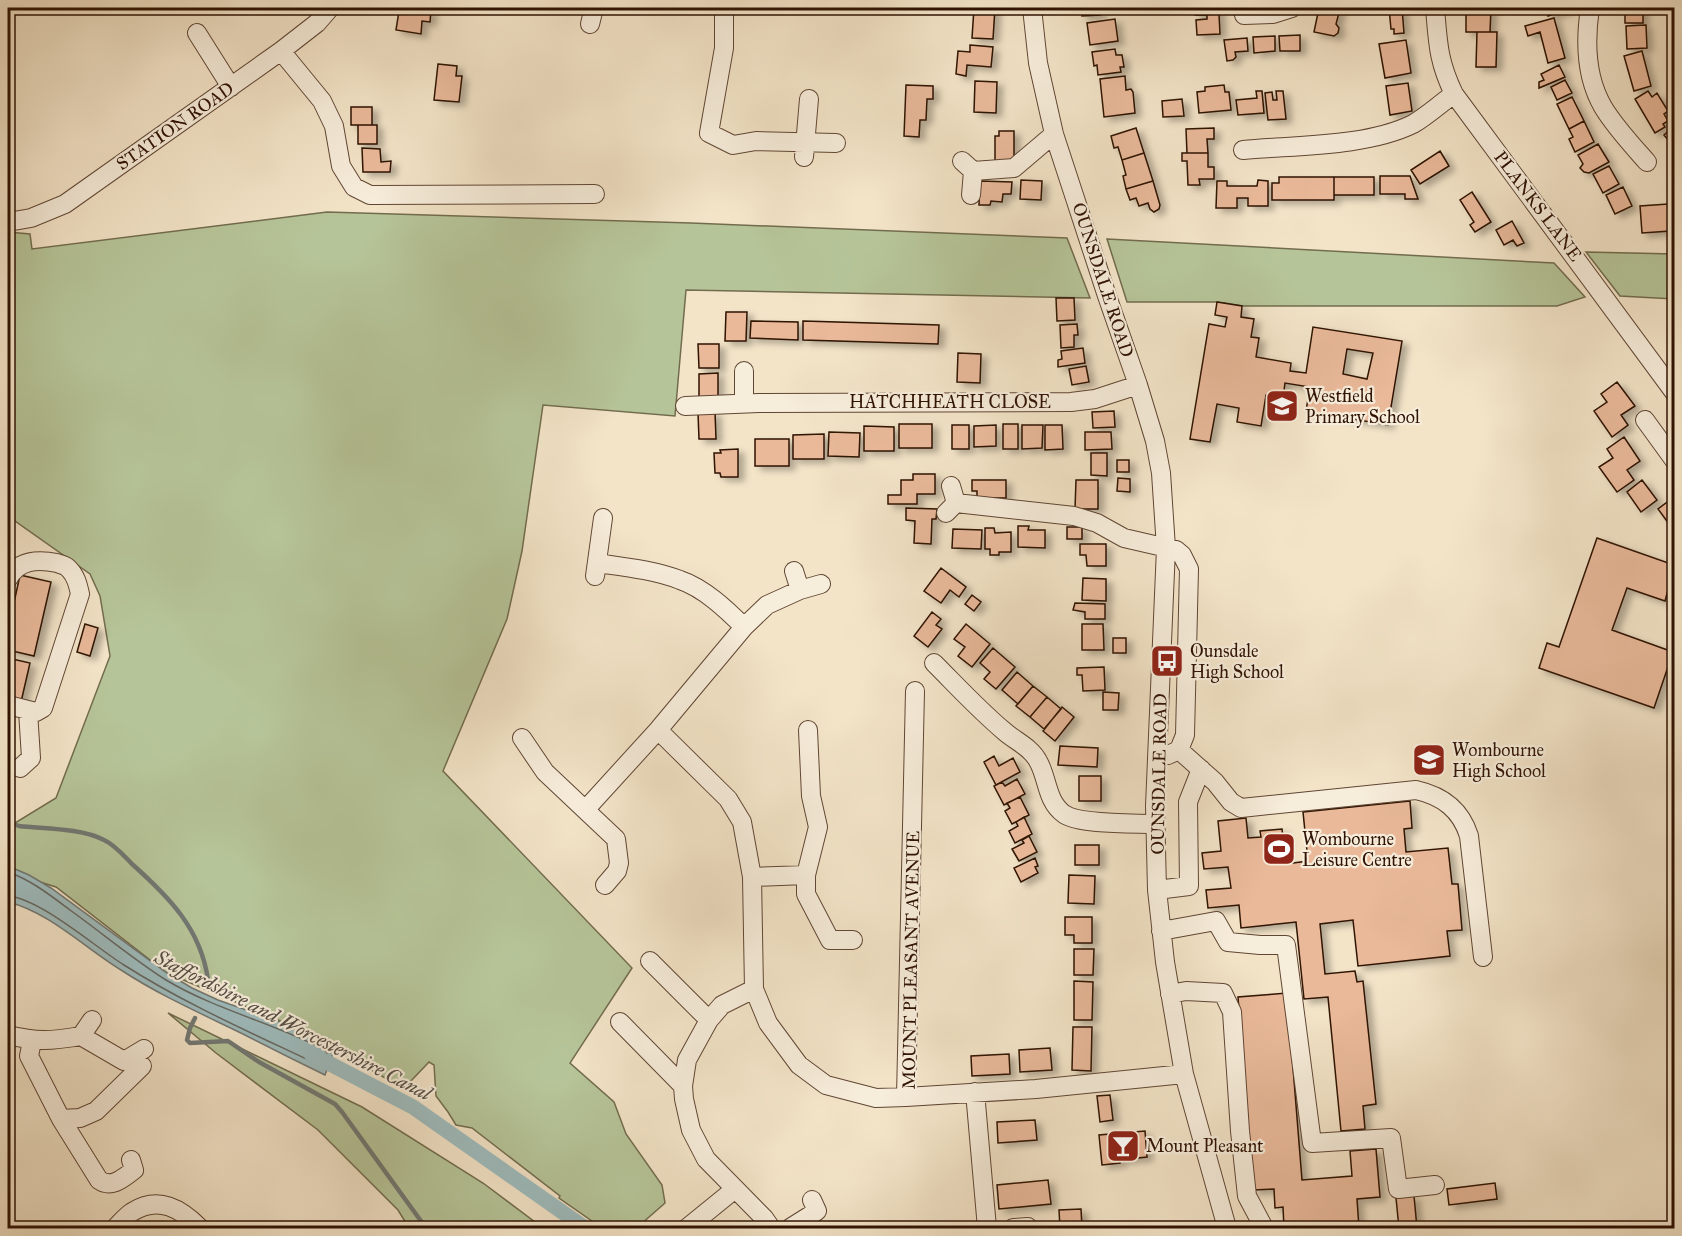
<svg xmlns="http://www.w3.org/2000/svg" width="1682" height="1236" font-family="'IM FELL Great Primer',serif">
<defs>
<filter id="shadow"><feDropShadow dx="6" dy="4" stdDeviation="3" flood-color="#0004"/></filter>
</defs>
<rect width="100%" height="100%" fill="#f3e4c8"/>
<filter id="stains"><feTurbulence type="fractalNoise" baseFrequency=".00333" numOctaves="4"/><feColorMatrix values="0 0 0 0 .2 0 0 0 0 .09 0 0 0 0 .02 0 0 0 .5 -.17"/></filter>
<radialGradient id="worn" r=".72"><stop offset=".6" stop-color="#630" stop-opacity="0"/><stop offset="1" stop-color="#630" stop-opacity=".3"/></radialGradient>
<path fill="#b6c599" stroke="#726c4e" stroke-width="1.5" d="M327 212 691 223 1067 238 1090 298 686 290 675 416 543 405 522 551 507 619 443 771 632 968 570 1063 614 1102 626 1134 662 1185 665 1203 640 1225 643 1228H602L559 1198 560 1196 472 1128 456 1125 448 1112 436 1096 434 1065 429 1062 409 1083H394L297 1028 167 973 56 887 8 872V830L10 826 56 798 110 656 100 596 90 574 8 516V232L30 234 32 249Z
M1107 239 1554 263 1585 297 1557 306H1242L1217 302H1127Z
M1586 252 1674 254V299L1620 296Z
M168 1013 362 1107 483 1183 543 1228H409L398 1210 318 1130 216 1053Z"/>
<path fill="#9ebcbe" stroke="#727873" stroke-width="1.5" d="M8 866 29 875 51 888 167 973 192 988 218 1000 297 1028 335 1048 325 1075C298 1062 270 1048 243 1034 202 1014 159 995 121 970 85 948 49 912 8 902Z"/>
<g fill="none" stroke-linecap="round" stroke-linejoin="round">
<path stroke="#666760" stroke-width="1.5" d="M8 872C31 880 50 895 70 910 102 933 133 959 166 980 216 1010 274 1023 325 1050L327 1053 323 1064 319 1065C254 1034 185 1004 124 965 95 947 41 899 8 896"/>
<path stroke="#727873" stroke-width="4.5" d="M11 823 19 826C46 829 80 828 104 840 115 845 124 856 132 864 169 897 201 929 208 980
M195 1018 190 1028 187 1040 190 1043 228 1041 259 1062 335 1104 342 1112 426 1228"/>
<path stroke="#9ebcbe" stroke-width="15" d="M311 1054 413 1107 585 1228"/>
</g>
<path fill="#e9b99a" stroke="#2f1203" stroke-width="1.5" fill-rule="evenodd" filter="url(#shadow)" d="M416 8 431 10 430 22 422 21 421 34 396 30 399 11 415 13Z
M974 8H995L993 39 972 38Z
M1082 8H1100V15L1082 16Z
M1194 8H1219V14L1195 15Z
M1319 8 1340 9 1336 24 1339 28 1338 33 1334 36 1314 32Z
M1389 8H1402L1404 33 1394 34V29H1391Z
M1466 8H1491L1490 32H1466Z
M1546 8H1568L1569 9 1548 16Z
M1625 8H1643V23H1625Z
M1207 14H1219L1220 34 1197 35 1196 20 1207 19Z
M1554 18 1565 58 1548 63 1540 32 1528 36 1525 26Z
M1115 19 1118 41 1090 45 1087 23Z
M1646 25 1647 48 1627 49 1626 26Z
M1477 32H1497L1496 67H1476Z
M1300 35V51H1280L1279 36Z
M1275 36V51L1254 53 1253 37Z
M1247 38 1248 51 1235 52 1236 57 1233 60 1227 61 1224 40Z
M1406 40 1411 73 1385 78 1379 44Z
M970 45 993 47 991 67 967 65 966 76 956 74 958 51 970 52Z
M1115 49 1116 55H1122L1124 67H1120L1121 72 1098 75 1097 65 1094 66 1092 52Z
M1642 51 1651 86 1634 91 1624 56Z
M438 64 457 66 456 76H462L459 102 434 100Z
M1559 65 1565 77 1539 88V82L1544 80 1541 74Z
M1125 76 1126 90 1131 89 1133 92 1135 113 1104 117 1100 79Z
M1565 80 1572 93 1557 100 1551 87Z
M975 81 997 82 996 113 974 112Z
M1408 83 1412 111 1390 115 1386 86Z
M906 85 933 86V99H927L926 120H920L919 137 904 136Z
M1224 85 1225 92H1229L1231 110 1199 113 1197 92 1205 91V87Z
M1256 91H1262L1264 113 1238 115 1236 100 1257 98Z
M1276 91H1283L1286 119 1268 120 1265 93 1272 92 1273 100H1277Z
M1648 91 1652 97 1657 93 1668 111 1664 114 1668 121 1663 124 1665 127 1655 133 1635 99Z
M1572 97 1584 121 1569 129 1557 104Z
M1182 99 1184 116 1163 117 1162 101Z
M351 107H372V125H351Z
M1584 121 1594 142 1575 152 1569 139 1573 137 1569 129Z
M358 125H377V144H358Z
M1674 126V147L1664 135Z
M1136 128 1144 153 1122 160 1118 147 1114 148 1111 136Z
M1214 128V139H1207L1208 153H1187L1186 129Z
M999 131H1014V162H995V136H999Z
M1598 144 1609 162 1589 173 1584 172 1580 168 1583 164 1578 155Z
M362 148 380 149 381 162 391 161 390 172H363Z
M1440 151 1449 166 1420 184 1411 170Z
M1144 153 1153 181 1126 189 1123 176 1126 175 1122 160Z
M1182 153H1208V167H1214V179H1199L1200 185H1188L1187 161H1182Z
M1609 166 1619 184 1603 193 1593 174Z
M1380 176H1410L1418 199H1405V194H1380Z
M1279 177H1334V200H1272V183H1279Z
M1334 177H1374V195H1334Z
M1021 180 1042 181 1041 200 1020 199Z
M1258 180 1268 181V206H1248V198H1237V208H1216L1217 181H1227V186H1257Z
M980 181 1012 182 1011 194H1003L1002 202 991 201 990 205H979Z
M1153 181 1160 205 1159 209 1154 212 1150 209 1148 203 1139 206 1136 198 1130 200 1126 189Z
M1623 187 1632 206 1615 214 1606 195Z
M1472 192 1491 222 1475 232 1470 225 1474 222 1460 200Z
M1668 204 1670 231 1642 233 1640 206Z
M1512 221 1524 243 1517 246 1513 240 1504 245 1496 230Z
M1056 298H1074L1075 320 1057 321Z
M1217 302 1242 306 1241 317 1254 319 1251 337 1259 338 1256 357 1291 363 1290 371 1306 373 1313 327 1402 341 1388 425 1306 411 1310 387 1285 383 1283 398 1266 395 1261 426 1237 422 1239 408 1217 404 1210 442 1190 439 1209 324 1225 327 1227 317 1215 315ZM1347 349 1373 353 1367 379 1343 374Z
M726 312H747L746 341H725Z
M751 321 798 322V340L750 338Z
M803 321 939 325 938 344 803 340Z
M1077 324 1078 335H1074V347L1061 348 1060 325Z
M698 344H719V368H699Z
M1083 348 1085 363 1058 367V360L1062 359 1061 351Z
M958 353 981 354 980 383 957 382Z
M1086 366 1089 382 1072 385 1069 369Z
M718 373V397H699V374Z
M1617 382 1635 406 1621 415 1628 425 1612 437 1594 411 1607 402 1601 394Z
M1114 411 1115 427 1093 428 1092 412Z
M715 412 716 439H699L698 413Z
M899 424H932V448H899Z
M1003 424H1018V449H1003Z
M952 425H969V449H952Z
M996 425V446L974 447V426Z
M1022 425H1043L1042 448 1022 449Z
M1045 425H1062L1063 449 1045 450Z
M864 426 894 427V451H864Z
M829 432 860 433 859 457 828 456Z
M1085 432H1111L1112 449 1085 450Z
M824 434V459H793V435Z
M1624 437 1640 461 1627 470 1634 480 1617 492 1599 467 1613 458 1607 449Z
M755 439H789V466H755Z
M738 449V477H721L720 473H715L714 453H721L720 450Z
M1091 453H1107V476L1091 475Z
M1117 460H1129V472H1117Z
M913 474H935V494H917V504H888V495H901V480H913Z
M1118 478 1130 479V492L1117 491Z
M972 480H1006V498H977V491H972Z
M1076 480H1098V509H1075Z
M1642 480 1657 500 1641 512 1627 492Z
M1674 497V526L1672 528 1658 509Z
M906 508 937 509 936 519H932L931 544 914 543 915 521 906 520Z
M1018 526H1029L1028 530H1045V548L1018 547Z
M1067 527H1082V539H1067Z
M985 528H994L995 533 1011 532V552H999V555H990V549H985Z
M953 529 982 530 981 549 952 548Z
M1597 538 1674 565V592L1668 590 1665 601 1627 588 1612 630 1673 652 1654 708 1539 668 1547 643 1559 647Z
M1080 544H1106V566H1087L1086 555H1080Z
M941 568 966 587 959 597 950 590 941 603 924 591Z
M20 575 51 582 34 656 8 650V630Z
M1083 578 1106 579V601L1082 600Z
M972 595 981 602 974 611 965 604Z
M1075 603 1105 604V619H1085V612L1073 610Z
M932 612 941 619 936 625 942 629 928 647 914 636Z
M85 624 98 628 90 656 77 652Z
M966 624 990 644 972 667 958 656 965 647 954 639Z
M1082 624H1103L1104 650H1082Z
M1113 638H1126V653H1113Z
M993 648 1015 667 996 689 984 679 990 672 980 663Z
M8 658 30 663 21 702 8 699Z
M1104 667 1105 690 1083 691 1082 675H1077V668Z
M1017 672 1033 686 1018 704 1002 690Z
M1033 686 1047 697 1030 717 1016 706Z
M1103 692 1119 693 1118 710H1103Z
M1047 697 1061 709 1044 729 1030 717Z
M1062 707 1074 717 1055 741 1043 731Z
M1060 746 1098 748 1097 767 1058 765Z
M994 756 999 766 1013 758 1020 772 996 785 984 762Z
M1079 776H1101V801H1079Z
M1017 779 1025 794 1004 805 994 786 1002 782 1005 786Z
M1020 797 1029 815 1012 824 1005 811 1010 808 1007 803Z
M1410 801 1412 828 1404 829 1406 852 1448 848 1452 884H1458L1462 930 1447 931 1450 956 1358 966 1353 920 1320 924 1325 974 1355 971 1357 982 1363 981 1376 1104 1363 1106 1365 1129 1341 1131 1328 997 1304 999 1296 922 1241 928 1239 905 1208 908 1206 890 1231 888 1228 867 1204 869 1202 853 1221 851 1218 821 1246 818 1248 838 1261 837 1260 831 1282 829 1286 864 1308 861 1303 812Z
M1024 817 1032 834 1015 843 1009 831 1018 826 1016 822Z
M1029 836 1037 852 1019 861 1012 849 1024 843 1022 840Z
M1075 845H1099V865H1075Z
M1035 858 1038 866 1035 867 1038 873 1021 882 1014 868Z
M1069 875 1095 876 1094 904 1068 903Z
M1065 917H1092V943H1074V935H1065Z
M1074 949H1094L1093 975H1074Z
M1074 981 1093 982 1092 1020H1074Z
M1287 993 1302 1180 1352 1176 1350 1151 1376 1149 1380 1197 1357 1199 1359 1228H1284L1283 1207 1275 1208 1274 1189 1253 1190 1238 997Z
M1073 1027H1092L1091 1071 1072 1070Z
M1050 1048 1052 1070 1020 1072 1019 1050Z
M1009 1054 1010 1074 972 1076 971 1056Z
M1110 1095 1113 1120 1100 1122 1097 1096Z
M1035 1120 1037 1140 998 1143 997 1122Z
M1145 1131 1147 1157 1119 1160 1120 1163 1102 1165 1099 1135Z
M1048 1180 1051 1204 999 1209 997 1185Z
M1495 1183 1497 1199 1449 1205 1447 1189Z
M1414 1196 1417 1228H1399L1396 1198Z
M1081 1209 1082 1228H1060L1059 1210Z"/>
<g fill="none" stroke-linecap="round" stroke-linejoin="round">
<defs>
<path id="minor" d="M724 8V48L709 133 733 145 756 141 836 143
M1032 8 1038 63 1054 134 1107 296 1138 385 1155 441 1161 473 1166 548 1155 806 1157 890 1165 962 1184 1074 1227 1228
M1243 8 1244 15 1273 14 1292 8
M1435 8C1438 43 1438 61 1454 94L1674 392
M1590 8C1585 41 1586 78 1603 107 1615 127 1632 145 1647 162
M590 24 594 8
M197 33 231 87
M281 51 322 101 334 126 341 166 354 187 370 195 595 194
M1243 150C1296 145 1366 147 1413 124 1427 116 1441 103 1454 94
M804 157 809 99
M962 161 973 171 971 195
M973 171 1014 168 1054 134
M8 222 31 218 65 204 281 51 317 23 330 8
M744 371V404
M685 406 759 403 1071 402 1095 399 1138 385
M1645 420 1674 460
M956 503 1074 516 1097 523 1124 538 1176 550 1182 555 1189 569 1185 735 1179 750 1168 755
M946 513 956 503 951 486
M597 563C625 567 654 570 680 580 704 588 727 610 744 627
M794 571 800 590
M595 576 603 518
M8 579C18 560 37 559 57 563 62 565 66 565 69 569 76 576 78 585 80 594L43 708 36 712 8 705
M934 663C957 686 979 710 1004 731 1015 741 1031 747 1038 761 1048 778 1046 801 1064 814 1080 825 1134 823 1155 824
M915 691 906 1097 1036 1089 1184 1074
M658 730 728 799 742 822 752 877 754 989 768 1023 799 1065 826 1085 876 1098 906 1097
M808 730 811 796 818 827 806 875V894L830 940H853
M522 738 545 772 616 839 619 863 617 871 605 885
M1179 750 1215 782 1231 802 1241 808 1416 790C1443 796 1461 810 1469 836L1483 957
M20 768 31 758 28 711
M586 809 658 730 744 627 767 605 800 590 821 584
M752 877 806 875
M1157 890 1189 886 1188 802 1201 769
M1161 931 1216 921 1228 942 1260 945H1286L1312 1143 1391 1138 1398 1189 1435 1185
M650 961 709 1020
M754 989 722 1005 709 1020 687 1060 683 1086 684 1099 691 1130 706 1159 764 1218 771 1228
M1170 994 1186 991 1223 993 1232 1012 1240 1131 1247 1196 1264 1228
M620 1022 683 1086
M8 1035C37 1042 51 1041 81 1036L92 1020
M81 1036 124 1061 144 1049
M32 1041 29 1056 61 1119 80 1118 96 1111 142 1066
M975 1092 987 1228
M61 1119 99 1180C112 1189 123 1178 134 1170L131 1160
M115 1228C120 1223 126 1216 132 1212 159 1195 181 1209 200 1228
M687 1228 735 1189
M790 1228 817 1211 812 1200
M1013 1228 1028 1227"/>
</defs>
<use href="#minor" stroke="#604634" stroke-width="20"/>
<use href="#minor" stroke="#f7eddb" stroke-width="18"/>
</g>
<defs>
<symbol id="school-square" viewBox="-11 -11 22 22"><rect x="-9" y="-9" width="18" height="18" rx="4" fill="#8f2418" stroke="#f7eddb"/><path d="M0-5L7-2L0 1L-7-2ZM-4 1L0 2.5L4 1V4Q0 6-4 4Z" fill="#fff"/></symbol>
<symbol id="bus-square" viewBox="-11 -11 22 22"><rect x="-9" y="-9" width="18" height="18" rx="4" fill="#8f2418" stroke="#f7eddb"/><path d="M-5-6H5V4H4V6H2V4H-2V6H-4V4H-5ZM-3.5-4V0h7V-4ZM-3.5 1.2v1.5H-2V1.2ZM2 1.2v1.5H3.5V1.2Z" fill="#fff"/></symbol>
<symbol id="stadium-square" viewBox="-11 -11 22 22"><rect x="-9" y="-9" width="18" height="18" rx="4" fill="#8f2418" stroke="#f7eddb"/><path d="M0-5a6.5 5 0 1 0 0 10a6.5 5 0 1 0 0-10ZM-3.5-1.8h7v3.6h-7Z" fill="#fff"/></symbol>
<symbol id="bar-square" viewBox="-11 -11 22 22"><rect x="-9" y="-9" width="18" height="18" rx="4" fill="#8f2418" stroke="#f7eddb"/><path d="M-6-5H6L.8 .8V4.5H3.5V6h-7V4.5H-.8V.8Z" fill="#fff"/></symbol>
</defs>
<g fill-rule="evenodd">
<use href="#school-square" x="1263" y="387" width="38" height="38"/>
<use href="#bus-square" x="1148" y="642" width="38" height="38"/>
<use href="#school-square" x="1410" y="741" width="38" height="38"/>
<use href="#stadium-square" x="1260" y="830" width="38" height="38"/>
<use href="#bar-square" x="1104" y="1127" width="38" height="38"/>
</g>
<g text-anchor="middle" stroke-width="4.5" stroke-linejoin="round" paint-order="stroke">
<g font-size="18" fill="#2f1203" stroke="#f7eddb">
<text transform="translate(175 126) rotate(-35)" y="6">STATION ROAD</text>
<text transform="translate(1538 206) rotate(53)" y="6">PLANKS LANE</text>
<text transform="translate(1103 280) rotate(72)" y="6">OUNSDALE ROAD</text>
<text x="950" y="408">HATCHHEATH CLOSE</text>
<text transform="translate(1159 774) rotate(-89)" y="6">OUNSDALE ROAD</text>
<text transform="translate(911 960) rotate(-89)" y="6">MOUNT PLEASANT AVENUE</text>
</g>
<g font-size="18" fill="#2f1203" stroke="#f7eddb" text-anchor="start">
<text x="1305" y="402">Westfield<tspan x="1305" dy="21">Primary School</tspan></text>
<text x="1190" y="657">Ounsdale<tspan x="1190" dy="21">High School</tspan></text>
<text x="1452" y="756">Wombourne<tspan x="1452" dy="21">High School</tspan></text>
<text x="1302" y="845">Wombourne<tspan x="1302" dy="21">Leisure Centre</tspan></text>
<text x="1146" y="1152">Mount Pleasant</text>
</g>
<g font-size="20" font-style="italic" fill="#564e44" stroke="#f7eddb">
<text transform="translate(293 1025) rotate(27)" y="7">Staffordshire and Worcestershire Canal</text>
</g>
</g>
<rect width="1682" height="1236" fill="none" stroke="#f3e4c8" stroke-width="30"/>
<rect x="9" y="9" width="1664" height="1218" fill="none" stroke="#2f1203" stroke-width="3"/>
<rect x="15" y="15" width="1652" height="1206" fill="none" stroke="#2f1203" stroke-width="1.5"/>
<rect width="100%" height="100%" filter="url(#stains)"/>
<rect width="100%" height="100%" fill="url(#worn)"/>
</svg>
